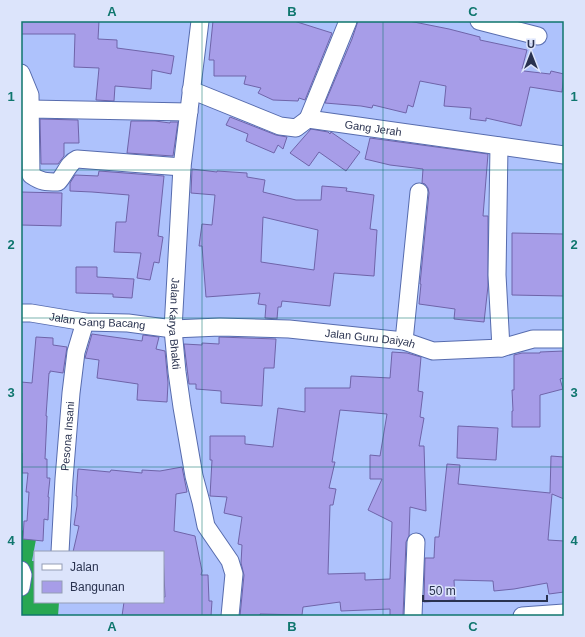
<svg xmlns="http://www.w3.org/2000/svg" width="585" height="637" font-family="Helvetica,sans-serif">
<rect width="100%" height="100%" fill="#aec2fc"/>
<path fill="#28a752" d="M21 530 37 534 32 561H35V602H59L58 616H21Z"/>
<path fill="#a79de8" stroke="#6f64a9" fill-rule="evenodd" d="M21 21H99L98 39 117 40V48L162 54 174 56 171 74 152 70 151 89 115 86 114 101 96 100 99 68 74 67 75 34H21Z
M213 21H294L332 33 305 100 299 98 298 101 273 100 258 93 261 88 244 84 246 76H214V60H209Z
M358 21H409L449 29 480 37V40L527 50 522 69 525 70 524 71 550 74 551 71 564 74 562 92 530 87 521 126 486 118V121L470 119 471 108 444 106 446 86 420 81 413 107 408 105 406 113 373 105 372 108 361 106 325 103 352 39Z
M230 117 276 135 287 137 283 149 278 145 274 153 246 141 248 134 226 125Z
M40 119 78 120 79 143H64V156L58 164H41Z
M131 121H155L170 123V122H178L173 156 127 153Z
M311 129 328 132 330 134 331 132 360 152 346 171 319 152 309 166 290 153Z
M370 138 488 154 483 216H488V286L484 322 454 319 455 309 419 304 421 284H420L429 193 428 188 425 184 422 183 423 169 390 165 365 159Z
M192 169 217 172V171L247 173V177L265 180 263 192 296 200H321L322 186 347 188 346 191 374 195 370 229 377 230 374 276 334 273 330 306 282 301 281 307H278L277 319 265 318 266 305 258 304 260 293 206 297 202 246H199L202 224 212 225 215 195 191 193ZM263 217 318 230 314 270 261 262Z
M99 171 164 176 158 236 163 237 159 263 154 262 150 280 137 278 141 253 114 252 116 222H126L129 195 92 192 70 191V183L75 175 98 176Z
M21 192 62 193 61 226 21 225Z
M512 233 564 234V296L512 295Z
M76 267H97V277L134 279 132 298 113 297V294L76 293Z
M92 334 142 341 143 335 159 337 156 349 165 351 168 383 167 402 137 400 138 384 97 378 99 360 85 358Z
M36 337 53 338V345L67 347 63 373 50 371V373H49L46 416H47L45 459H47V478H50L48 497H49L48 520 44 519 43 541 23 539 24 521H27L29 492H26L28 473H22V453H21V382L32 383Z
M219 337 276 339 274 368H264L262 406 221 403V391L196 389V384H189L184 344 202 345V343L219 344Z
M564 351V378L560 379 563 389 540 395V427H512V411H513L512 390H514V355L522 353H540V352Z
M392 352 407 353 421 357 418 391 423 392 420 417 424 418 419 446H424L426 511 410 507 409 536 406 542 403 616H390V609L341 611 340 602 303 607 302 615 260 614V616H240L244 575 241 563 242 545 238 544 242 517 224 513 227 497 210 496 212 460H210V436H245V444L273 447 278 408 305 412V388H350L351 376 390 378ZM340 410 387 414 380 456 370 455V479H382L368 510 392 522 390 579 365 580V573L328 574 330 505H333L336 489 329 488 335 462H332Z
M458 426 498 428 496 460 457 458Z
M551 456 564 457V499L552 494 548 540 564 541V592L549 594 547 583 514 589 494 591 493 581 454 580 455 600 424 602 425 558H434L435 537H439L447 464 460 465 458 484 550 493Z
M182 467 187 492 176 494 174 531 195 536 202 571 201 575H208L209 601H212L211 616H122L124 602H163V597H165L163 552H73L79 526 74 525 77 506V496H76L78 469 110 472 111 470 142 473V470L160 471Z"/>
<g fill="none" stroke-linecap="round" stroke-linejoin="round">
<defs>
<g id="street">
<path id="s1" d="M200 21 182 167 173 329 177 372 182 407 194 476 201 502 206 526 230 561 234 574 230 616"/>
<path d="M479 21 538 36"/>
<path d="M21 73 30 95 31 175C41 182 46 182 58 182 65 175 68 163 77 159L182 167"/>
<path id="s2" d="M191 90 280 126 296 128 308 119 564 155"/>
<path d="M21 111 30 109 189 112"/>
<path d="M308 119 348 21"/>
<path d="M499 146 497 275 501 348"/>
<path id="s3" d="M21 313H31L85 322 128 323 173 329 220 327 289 329 404 341 433 351 501 348 533 339H564"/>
<path d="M404 341 419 192"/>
<path id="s4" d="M60 552 64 479 71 393 76 352 85 322"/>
<path d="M21 570 23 575 21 587"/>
<path d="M413 616 416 542"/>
<path d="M522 616 564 613"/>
</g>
</defs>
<use href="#street" stroke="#576cae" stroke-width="19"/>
<use href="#street" stroke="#fff" stroke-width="17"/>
</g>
<path fill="none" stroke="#0f766e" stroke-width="1" stroke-opacity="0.55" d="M202 21V616M383 21V616M21 170H564M21 318H564M21 467H564"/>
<g text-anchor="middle" stroke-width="3" stroke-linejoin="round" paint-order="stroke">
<g font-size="11" fill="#29324f" stroke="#dce4fb">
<text dy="4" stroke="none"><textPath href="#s2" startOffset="193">Gang Jerah</textPath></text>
<text dy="4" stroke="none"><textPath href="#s3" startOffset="77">Jalan Gang Bacang</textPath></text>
<text dy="4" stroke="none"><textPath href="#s1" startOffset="304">Jalan Karya Bhakti</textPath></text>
<text dy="4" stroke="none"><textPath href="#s3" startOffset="351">Jalan Guru Daiyah</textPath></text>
<text dy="4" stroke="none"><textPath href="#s4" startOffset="116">Pesona Insani</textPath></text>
</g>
</g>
<rect width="585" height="637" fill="none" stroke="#dce4fb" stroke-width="44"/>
<rect x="34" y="551" width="130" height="52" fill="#dce4fb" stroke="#949db6"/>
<rect x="42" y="564" width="20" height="6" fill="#ffffff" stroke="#949db6"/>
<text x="70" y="571" font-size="12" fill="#29324f">Jalan</text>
<rect x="42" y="581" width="20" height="12" fill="#a79de8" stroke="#949db6"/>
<text x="70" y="591" font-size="12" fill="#29324f">Bangunan</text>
<g transform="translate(531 54)" stroke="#dce4fb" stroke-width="3" paint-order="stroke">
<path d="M0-3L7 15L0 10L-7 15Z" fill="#29324f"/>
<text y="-6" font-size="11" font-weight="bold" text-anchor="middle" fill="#29324f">U</text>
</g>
<path d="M423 595v6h124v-6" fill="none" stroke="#29324f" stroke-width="2"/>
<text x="429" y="595" font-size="12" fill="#29324f" stroke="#dce4fb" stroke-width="3" paint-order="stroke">50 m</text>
<rect x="22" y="22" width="541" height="593" fill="none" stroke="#0f766e" stroke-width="1.5"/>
<g font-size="13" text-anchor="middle" font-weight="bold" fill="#0f766e">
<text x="112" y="16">A</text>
<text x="292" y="16">B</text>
<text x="473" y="16">C</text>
<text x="11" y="101">1</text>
<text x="574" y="101">1</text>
<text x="11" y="249">2</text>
<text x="574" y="249">2</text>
<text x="11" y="397">3</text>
<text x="574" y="397">3</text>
<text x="11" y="545">4</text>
<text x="574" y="545">4</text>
<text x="112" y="631">A</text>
<text x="292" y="631">B</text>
<text x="473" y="631">C</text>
</g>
</svg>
